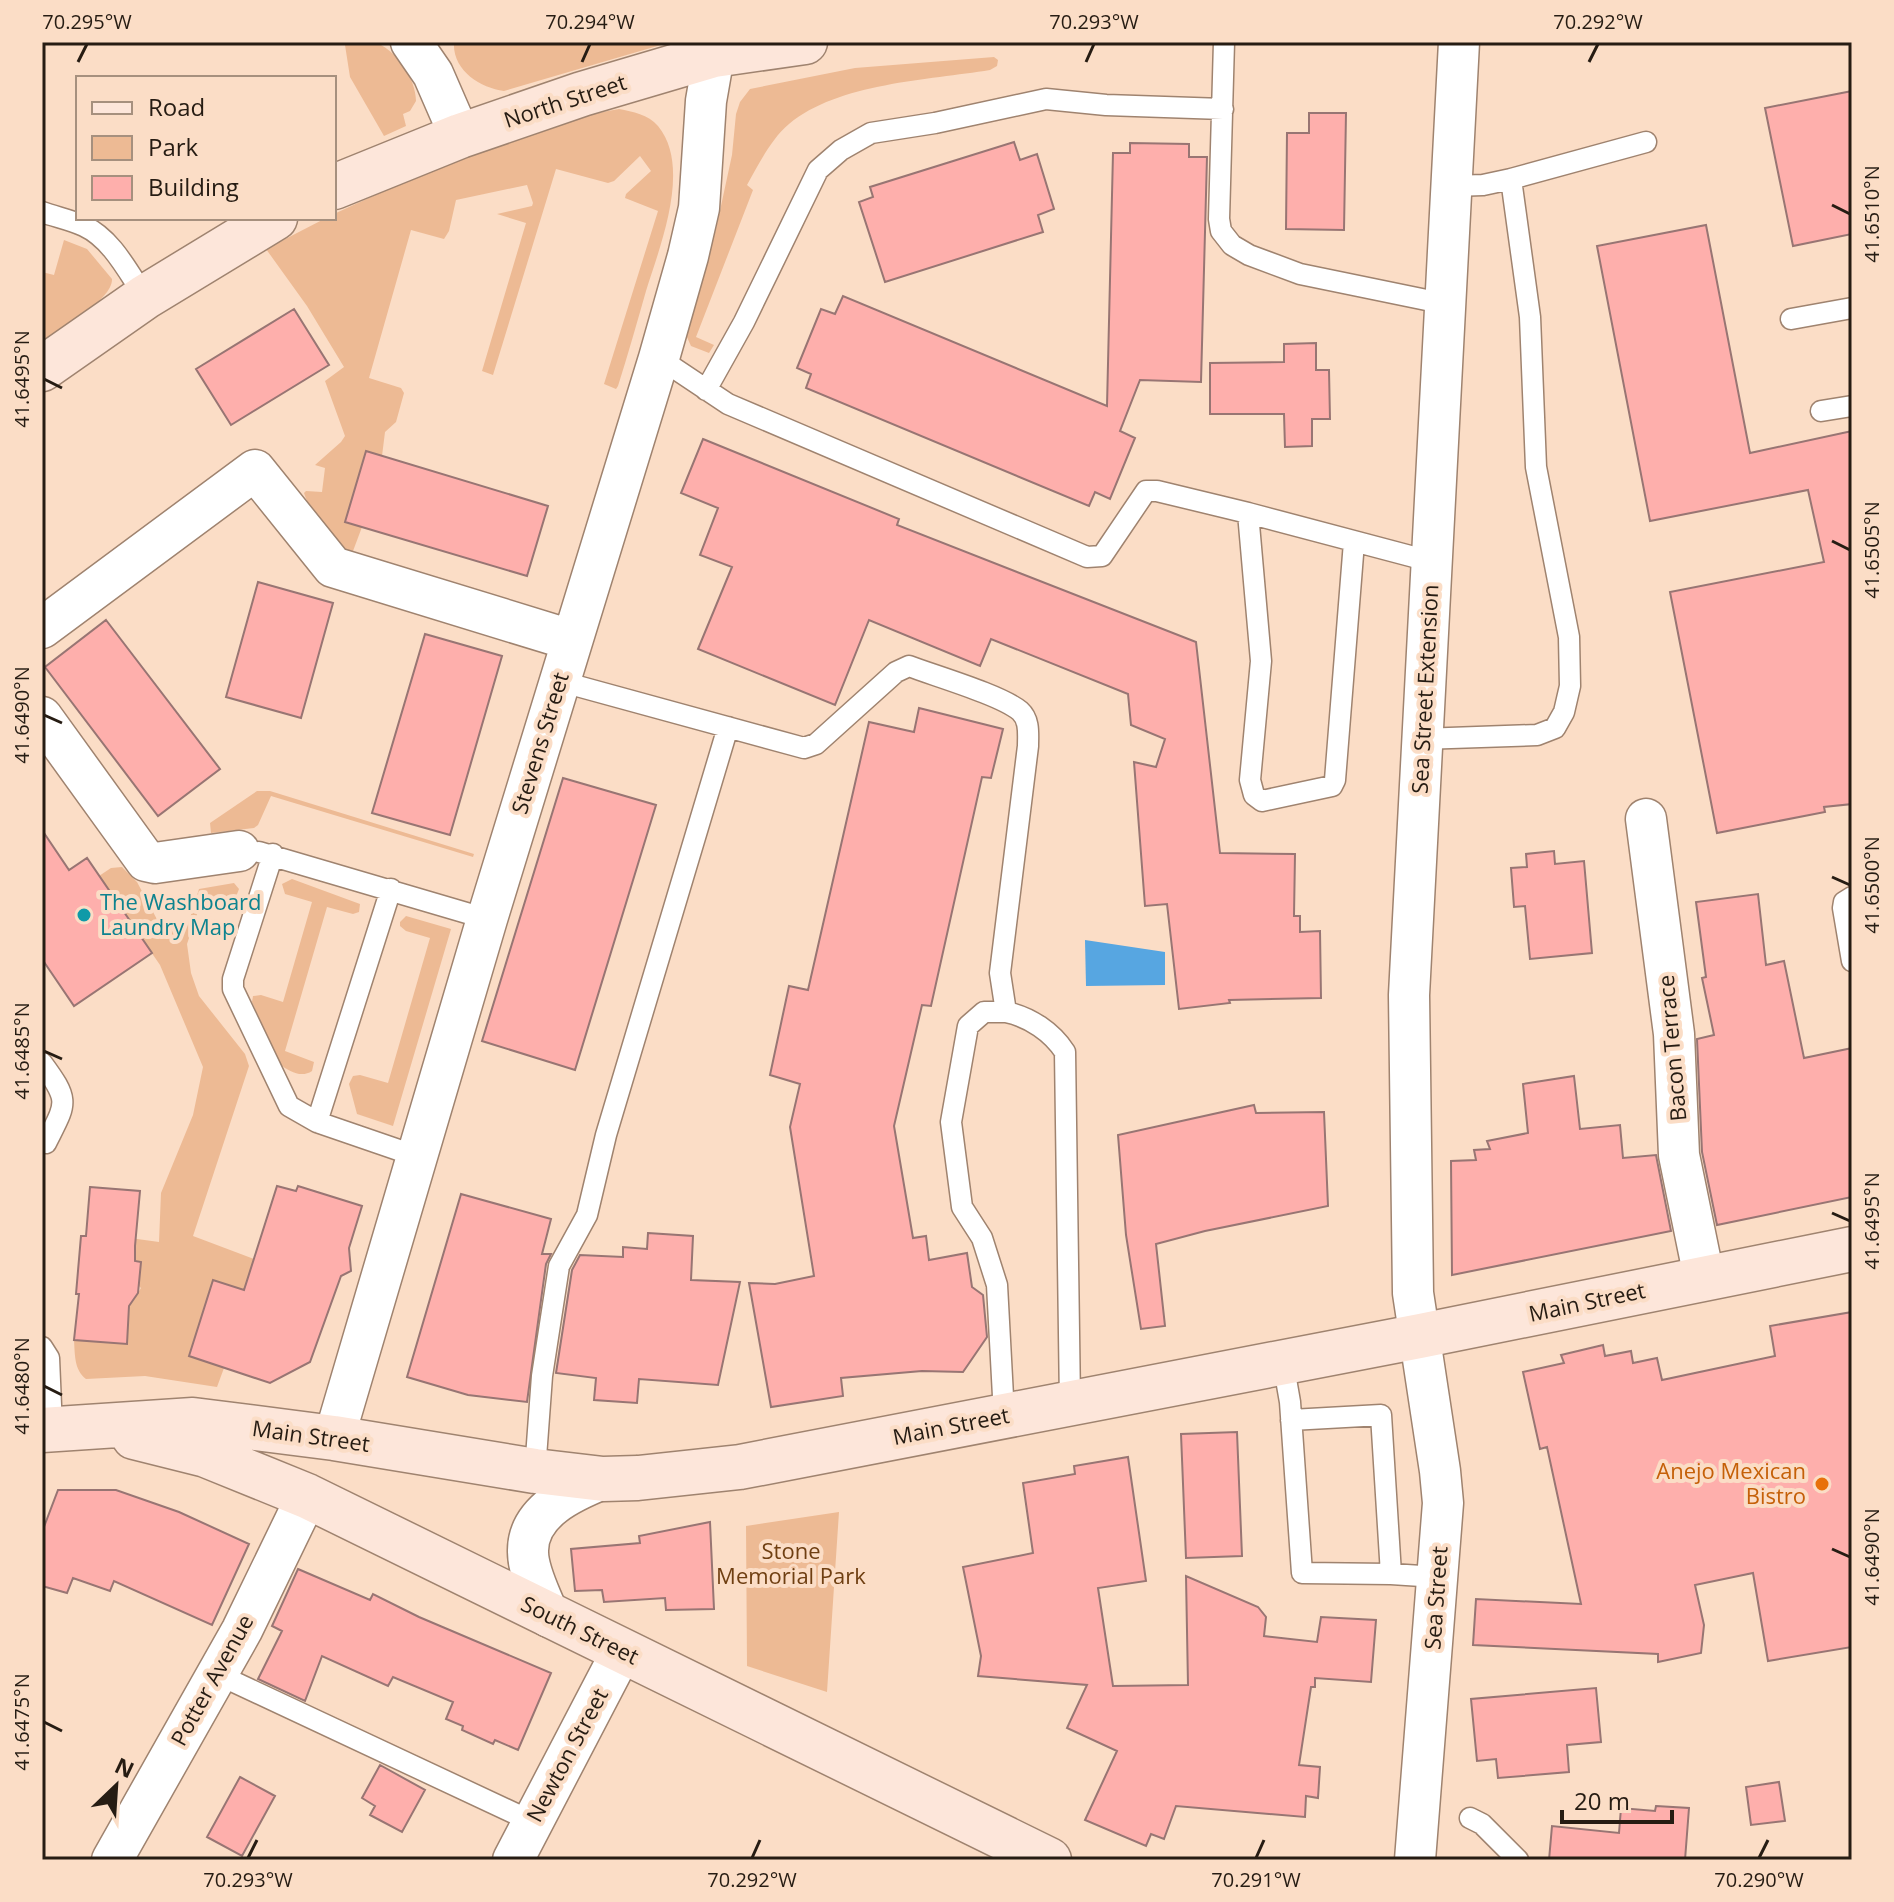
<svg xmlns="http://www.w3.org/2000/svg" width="1894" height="1902" font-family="'Open Sans',sans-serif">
<rect width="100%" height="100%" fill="#fbddc6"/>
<path fill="#edba94" d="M347 42C355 42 365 40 373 42 396 48 416 79 416 101L410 111 403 114 406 126 384 136 350 77 345 45Z
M454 42H671L504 91C480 88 452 70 454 42Z
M994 57 998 60 997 66 990 70C929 80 838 83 789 124 771 139 759 164 747 185L753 190 696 337 714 345 709 353 691 346 686 335 716 229 732 155 736 114 740 102 750 89 855 68Z
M619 109C633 112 648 114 658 126 692 167 660 246 646 291 637 323 628 354 618 386L616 389 604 384 658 211 625 198 626 194 651 171 640 156 614 181 608 183 556 169 493 375 482 371 526 223 497 214 532 206 533 203 527 185 456 200 449 231 444 239 411 230 369 378 401 388 404 393 396 422 385 432 382 456 366 452 345 522 362 527 353 551C329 549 311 513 304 493L306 491 322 492 325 468 315 465 341 442 345 436 325 381 344 367 307 306 266 249 326 218H334V214C396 185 459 159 524 137 555 126 586 114 619 109Z
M64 240 87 249 112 279C113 300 60 329 42 342V272L54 275Z
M257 791H270L474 854 473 857 271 796 258 825 254 828 211 833 210 823Z
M122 867 137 882 160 925 188 924 199 889 234 883 239 889 232 907 202 899 187 944 191 973 199 996 245 1054 249 1066 193 1236 254 1259 244 1290 213 1281 189 1355 224 1368 217 1387 145 1376 86 1379C74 1370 75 1354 74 1340L127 1344 130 1301H133L141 1288 134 1281 140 1262 135 1261 136 1246 129 1245 130 1238 159 1242 161 1193 193 1115 203 1067 160 965 99 876 111 868Z
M292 879 360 904 359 912 353 914 327 907 285 1051 314 1062 312 1071C302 1078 289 1072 280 1064L252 1002 253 996 261 995 283 1002 312 902 285 894 282 884Z
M406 916 451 929 393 1126 357 1114 349 1084 353 1076 360 1075 388 1083 430 938 406 931 400 926V922Z
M839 1512 827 1692 747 1666 746 1526Z"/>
<path fill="#57a6e1" d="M1085 940 1165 952V985L1086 986Z"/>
<path fill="#feafac" stroke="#987573" stroke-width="2" d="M1852 91V234L1793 246 1765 108Z
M1309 113H1346L1344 230 1286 229 1287 133H1309Z
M1014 142 1020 160 1037 154 1054 209 1038 215 1043 232 885 282 859 202 873 197 870 187Z
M1130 143 1189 144V157H1207L1201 382 1140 380 1120 431 1135 438 1110 499 1095 492 1089 506 806 388 811 374 797 368 821 309 835 314 843 296 1107 406 1113 153H1130Z
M1706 225 1750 453 1852 431V804L1824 807 1825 812 1717 833 1670 592 1824 562 1808 490 1650 521 1597 246Z
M294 309 329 365 231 425 196 369Z
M1316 343V370H1329L1330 419H1312V446L1285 447 1284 414H1210V363L1284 362V344Z
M703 439 899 519 897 525 1196 642 1220 853 1295 854 1294 916H1300V932L1320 931 1321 998 1229 1000 1230 1003 1179 1009 1167 904 1145 906 1134 762 1156 767 1165 739 1131 725 1128 694 991 639 980 666 869 620 835 705 698 649 732 567 700 555 718 508 681 493Z
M366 451 548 506 527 576 345 522Z
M258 582 333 603 301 718 226 697Z
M106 620 220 769 158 816 45 667Z
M425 634 502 656 450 835 372 813Z
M919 708 1003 729 991 778 982 777 931 1006 922 1005 894 1126 913 1238 926 1236 929 1260 967 1253 972 1287 983 1295 987 1337 963 1372 922 1371 841 1378 843 1396 771 1407 749 1283 775 1284 814 1276 790 1127 800 1084 770 1075 789 986 808 990 869 722 914 732Z
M563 778 656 805 575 1070 482 1041Z
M42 830 69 870 87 858 152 953 74 1006 42 959Z
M1554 851 1555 864 1584 861 1592 953 1530 959 1525 906 1514 907 1511 868 1527 867 1526 854Z
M1758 894 1766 965 1784 961 1804 1058 1852 1048V1197L1717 1225 1702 1152 1697 1039 1714 1035 1702 978 1706 977 1696 902Z
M1574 1076 1580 1129 1620 1125 1623 1158 1656 1155 1671 1231 1452 1275 1451 1161 1476 1160 1474 1150 1490 1149 1487 1141 1528 1133 1523 1084Z
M1254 1105 1256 1113 1324 1112 1328 1206 1205 1231 1156 1244 1165 1326 1141 1329 1126 1235 1118 1135Z
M277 1186 296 1191 298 1186 362 1206 349 1248 351 1271 341 1276 310 1362 270 1383 189 1356 213 1280 244 1290Z
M90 1187 140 1191 135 1246V1261L141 1262 138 1293 129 1306 127 1344 74 1340 79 1294H76L81 1236H86Z
M461 1194 551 1219 542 1254H551L546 1264 527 1402 468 1395 407 1377Z
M648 1233 693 1236 691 1280 740 1282 718 1385 639 1379 637 1403 594 1400 596 1378 556 1373 572 1270 580 1255 623 1257V1247L647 1249Z
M1852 1312V1647L1768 1661 1753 1573 1695 1585 1704 1625 1701 1653 1658 1662V1654L1473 1645 1476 1599 1581 1604 1547 1447 1540 1449 1523 1372 1564 1363 1561 1355 1603 1345 1605 1356 1631 1351 1633 1363 1657 1358 1662 1380 1775 1356 1770 1326Z
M1237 1432 1242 1556 1186 1558 1181 1434Z
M1128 1457 1146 1581 1098 1588 1113 1686 1188 1685 1186 1576 1258 1607 1266 1617 1264 1636 1317 1642 1321 1617 1376 1620 1371 1682 1315 1678V1687H1311L1299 1765 1320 1767 1318 1798 1306 1796 1305 1817 1176 1806 1164 1839 1151 1834 1146 1846 1085 1820 1117 1751 1067 1728 1087 1685 978 1676 981 1656 963 1567 1033 1553 1023 1483 1075 1474 1074 1466Z
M58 1490H116L179 1512 249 1544 212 1625 114 1581 110 1591 73 1578 67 1593 42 1586V1532Z
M710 1522 714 1609 666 1610 665 1598 604 1602 602 1590 575 1591 571 1549 640 1543 639 1536Z
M298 1569 370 1600 373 1594 419 1617 551 1673 518 1750 495 1740 493 1744 462 1730 463 1726 446 1719 453 1702 393 1677 388 1686 322 1656 305 1701 258 1679 282 1631 272 1626Z
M1596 1688 1601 1742 1567 1745 1569 1772 1498 1778 1496 1759 1477 1761 1471 1699Z
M380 1765 425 1790 402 1832 370 1815 375 1806 362 1798Z
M240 1777 275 1796 242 1856 207 1837Z
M1779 1782 1785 1821 1751 1825 1746 1787Z
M1656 1806 1689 1808 1685 1860H1549L1552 1826 1619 1833 1621 1808 1655 1811Z"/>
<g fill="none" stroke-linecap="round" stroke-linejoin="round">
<defs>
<path id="lane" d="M1224 42 1219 219 1221 231 1232 245 1249 255 1300 274 1446 304
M1511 179 1646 142
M42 212C56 217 71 220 84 226 112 239 128 272 145 297
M1791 319 1852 308
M659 358 728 404 1087 557 1102 556 1146 491H1157L1248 513
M706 390 744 322 818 170 841 150 871 133 935 123 1046 99 1106 105 1223 109
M1821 411 1852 406
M1354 542 1335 780 1332 786 1262 801 1254 795 1250 780 1261 661 1248 513 1433 562
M559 681 804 748 816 744 896 672 909 666C935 676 1001 695 1020 711 1030 720 1028 734 1028 746L1000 973 1006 1012C1030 1017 1052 1032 1065 1052L1070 1403
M1421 739 1537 735 1555 728 1564 712 1570 686 1569 637 1536 467 1530 317 1511 179 1483 185 1453 186
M259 852 487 919
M273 854 233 979V989L289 1106 317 1122
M391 889 317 1122 416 1156
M1852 897 1844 902 1843 908 1852 961
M42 1063C71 1102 66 1103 46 1143
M42 1347 49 1358 52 1429
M1283 1362 1290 1402 1302 1573 1391 1574 1381 1415 1291 1420
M1004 1415 997 1285 982 1238 962 1207 951 1122 968 1026 984 1012H1006
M535 1471 542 1376 559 1266 587 1215 606 1135 728 727
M1391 1574 1437 1577
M217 1674 533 1822
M1470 1818 1482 1824 1518 1860"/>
<path id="street" d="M411 42 433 74 460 136
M42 628 255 470 333 567 571 640
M42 717 146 861 155 863 239 851
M1646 819 1674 1034 1679 1155 1704 1277
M334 1438 487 919 659 358 688 256 699 208 706 101 714 55
M549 1617C542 1597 528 1573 528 1552 527 1511 573 1491 603 1479
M112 1860 242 1630 307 1496
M513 1860 622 1651
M1415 1860 1443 1503 1440 1471 1413 1293 1409 995 1459 42"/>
<path id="secondary" d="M334 187 460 136 582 94 714 55 805 42
M42 369 145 297 275 218
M42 1430 193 1420 334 1438 535 1471 603 1479 638 1478 740 1467 1420 1336 1852 1249
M134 1437 206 1455 307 1496 1049 1860"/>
</defs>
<use href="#lane" stroke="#9f836f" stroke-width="23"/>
<use href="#street" stroke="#9f836f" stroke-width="43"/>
<use href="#secondary" stroke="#9f836f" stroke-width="47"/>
<use href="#lane" stroke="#fff" stroke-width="20"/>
<use href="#street" stroke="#fff" stroke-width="40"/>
<use href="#secondary" stroke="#fde6da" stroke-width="44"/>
</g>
<path fill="none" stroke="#261c13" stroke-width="3" d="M78 62 87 44M582 62 590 44M1086 62 1094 44M1589 62 1598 44M1832 205 1850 214M44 379 62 388M1832 541 1850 550M44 715 62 723M1832 877 1850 885M44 1051 62 1059M1832 1213 1850 1221M44 1386 62 1395M1832 1549 1850 1557M44 1722 62 1731M248 1858 257 1840M752 1858 760 1840M1256 1858 1264 1840M1759 1858 1768 1840"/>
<circle fill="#0f9aa8" stroke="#fbddc6" stroke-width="3" cx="84" cy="915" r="8"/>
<circle fill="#e8710a" stroke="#fbddc6" stroke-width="3" cx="1822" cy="1484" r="8"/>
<g text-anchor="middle" stroke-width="8" stroke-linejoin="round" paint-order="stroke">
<g font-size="22" fill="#261c13" stroke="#fbddc6">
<text transform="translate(565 101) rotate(-18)" y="8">North Street</text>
<text transform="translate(1425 689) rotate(-87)" y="8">Sea Street Extension</text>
<text transform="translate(540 743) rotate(-73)" y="8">Stevens Street</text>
<text transform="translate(1672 1048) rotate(-95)" y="8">Bacon Terrace</text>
<text transform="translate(1587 1302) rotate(-12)" y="8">Main Street</text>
<text transform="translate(951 1426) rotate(-11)" y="8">Main Street</text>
<text transform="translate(311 1436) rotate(8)" y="8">Main Street</text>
<text transform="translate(1436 1598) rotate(-86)" y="8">Sea Street</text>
<text transform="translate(580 1630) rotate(26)" y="8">South Street</text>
<text transform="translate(212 1680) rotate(-61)" y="8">Potter Avenue</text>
<text transform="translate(567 1755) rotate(-62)" y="8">Newton Street</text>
</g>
<g font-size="22" fill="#0d838f" stroke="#fbddc6" text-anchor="start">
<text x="100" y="910">The Washboard<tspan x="100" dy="25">Laundry Map</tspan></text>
</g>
<g font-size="22" fill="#c56008" stroke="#fbddc6" text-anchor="end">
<text x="1806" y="1479">Anejo Mexican<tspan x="1806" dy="25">Bistro</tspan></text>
</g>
<g font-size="22" fill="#6f3f12" stroke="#fbddc6">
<text x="791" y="1559">Stone<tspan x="791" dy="25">Memorial Park</tspan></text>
</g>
</g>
<rect width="1894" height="1902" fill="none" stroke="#fbddc6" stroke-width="88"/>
<rect x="76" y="76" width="260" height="144" fill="#fbddc6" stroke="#a6907e" stroke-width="2"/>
<rect x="92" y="102" width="40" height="12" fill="#fde6da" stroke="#a6907e" stroke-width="2"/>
<text x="148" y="116" font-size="24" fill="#261c13">Road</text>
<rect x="92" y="136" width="40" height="24" fill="#edba94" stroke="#a6907e" stroke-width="2"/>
<text x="148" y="156" font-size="24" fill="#261c13">Park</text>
<rect x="92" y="176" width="40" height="24" fill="#feafac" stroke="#a6907e" stroke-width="2"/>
<text x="148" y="196" font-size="24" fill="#261c13">Building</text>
<g transform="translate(116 1786) rotate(25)" stroke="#fbddc6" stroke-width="6" paint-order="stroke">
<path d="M0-6L14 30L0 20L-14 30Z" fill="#261c13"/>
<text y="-12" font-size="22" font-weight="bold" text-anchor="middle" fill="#261c13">N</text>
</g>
<path d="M1562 1810v12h110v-12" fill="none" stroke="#261c13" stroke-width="4"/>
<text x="1574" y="1810" font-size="24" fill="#261c13" stroke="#fbddc6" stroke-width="6" paint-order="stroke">20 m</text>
<rect x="44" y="44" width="1806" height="1814" fill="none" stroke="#261c13" stroke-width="3"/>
<g font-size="20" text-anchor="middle" fill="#261c13">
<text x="87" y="29">70.295°W</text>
<text x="590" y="29">70.294°W</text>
<text x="1094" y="29">70.293°W</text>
<text x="1598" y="29">70.292°W</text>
<text transform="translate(1872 214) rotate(-90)" y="7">41.6510°N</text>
<text transform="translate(22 379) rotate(-90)" y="7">41.6495°N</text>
<text transform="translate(1872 550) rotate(-90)" y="7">41.6505°N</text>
<text transform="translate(22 715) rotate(-90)" y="7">41.6490°N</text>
<text transform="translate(1872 885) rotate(-90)" y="7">41.6500°N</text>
<text transform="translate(22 1051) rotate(-90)" y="7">41.6485°N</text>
<text transform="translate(1872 1221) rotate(-90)" y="7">41.6495°N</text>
<text transform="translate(22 1386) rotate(-90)" y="7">41.6480°N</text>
<text transform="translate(1872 1557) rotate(-90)" y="7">41.6490°N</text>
<text transform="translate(22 1722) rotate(-90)" y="7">41.6475°N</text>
<text x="248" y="1887">70.293°W</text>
<text x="752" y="1887">70.292°W</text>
<text x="1256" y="1887">70.291°W</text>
<text x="1759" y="1887">70.290°W</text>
</g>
</svg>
